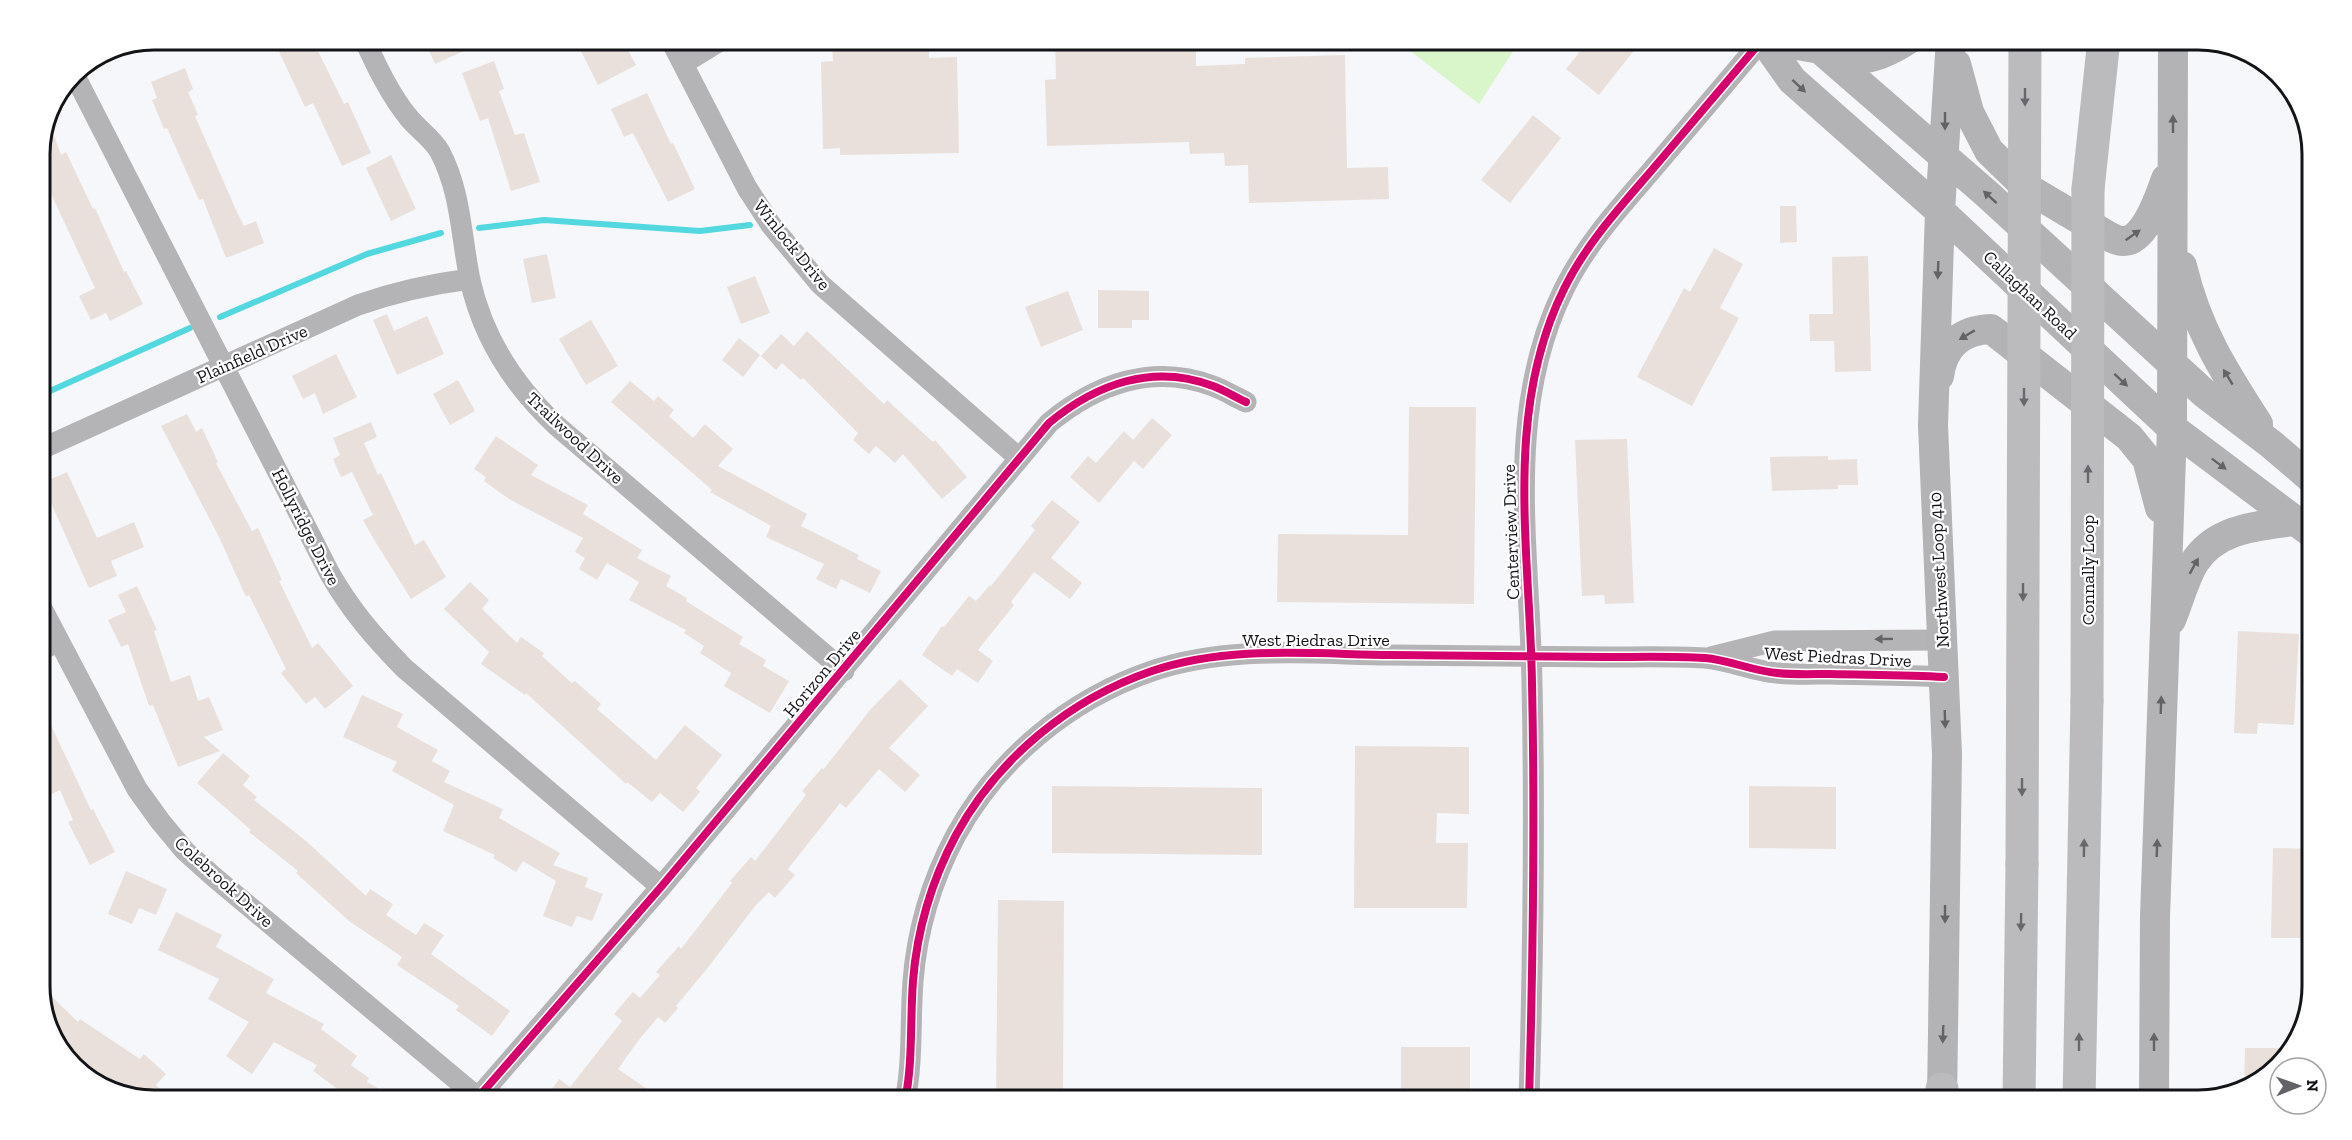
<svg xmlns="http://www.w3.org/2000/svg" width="2352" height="1140" font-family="'Zilla Slab',serif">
<rect width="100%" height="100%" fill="#f5f7fa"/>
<path fill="#d8f6ca" d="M1395 39H1521L1479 104Z"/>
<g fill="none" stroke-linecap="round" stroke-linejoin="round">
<path stroke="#54d8df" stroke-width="6" d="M479 228 544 220 700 231 750 225
M220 317 367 254 441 233
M39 396 190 328"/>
</g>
<path fill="#e9e0db" d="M273 39H312L316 52 318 51 344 104 348 102 371 153 342 166 313 103 305 107Z
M424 39H459L464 51 435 64Z
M575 39H595L600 50 622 39 636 65 598 85Z
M832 39H929V58L957 57 959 153 840 155V148L823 149 821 62 833 61Z
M1055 39H1196V66L1245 64V58L1345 55 1347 168 1388 167 1389 199 1249 203 1248 165 1225 166 1224 153 1190 154 1189 142 1047 146 1045 80 1056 79Z
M1590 39H1643L1599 95 1566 69Z
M494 61 504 89 499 91 515 135 524 133 540 182 511 191 488 118 480 121 462 73Z
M185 68 193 89 188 92 198 115 195 116 236 210 244 226 256 221 264 243 226 258 203 199 199 200 167 128 164 129 152 100 157 98 151 82Z
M647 93 671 144 673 143 695 189 668 202 633 133 624 137 611 109Z
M1533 115 1561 138 1510 203 1481 180Z
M50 124 61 155 66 152 93 209 95 208 124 272 126 271 143 304 110 321 106 313 91 320 79 296 95 288 39 168V146Z
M391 155 416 209 391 221 366 168Z
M1780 206H1796L1797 242 1780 243Z
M1714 248 1743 264 1720 308 1739 318 1692 406 1637 377 1684 288 1690 292Z
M547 254 556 298 532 303 523 259Z
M1868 256 1871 371 1835 372 1834 341H1810L1809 314H1833L1832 257Z
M755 276 770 313 741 324 727 287Z
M1098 290 1149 291V320H1132V328H1098Z
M1068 291 1083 330 1041 347 1025 307Z
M387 314 394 331 427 316 444 354 397 375 373 320Z
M591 320 618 366 586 385 559 339Z
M807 331 884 404 887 400 933 442 935 440 967 477 942 499 903 454 895 463 876 446 869 454 853 440 858 433 803 378 801 380 782 363 776 370 761 356 781 334 794 346Z
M739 338 760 355 743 377 722 360Z
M336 354 357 397 323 414 315 393 303 399 292 376Z
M458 380 475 411 450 425 433 394Z
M630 381 654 401 658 396 674 410 669 416 693 438 705 424 733 449 718 466 807 514 801 526 859 555 857 559 881 571 870 593 841 579 836 589 816 579 824 564 766 537 771 526 710 492 712 490 611 402Z
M1409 407H1476L1474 604 1277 602 1278 534 1408 535Z
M187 414 196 432 202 428 218 462 216 463 252 531 258 528 282 580 279 581 312 648 318 643 353 686 325 709 315 697 306 704 281 673 286 669 249 595 246 597 219 537 161 426Z
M1152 418 1172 435 1143 469 1134 461 1099 503 1070 477 1088 456 1096 463 1124 431 1133 440Z
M371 422 377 437 364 443 378 475 381 473 415 545 424 540 446 577 411 599 373 538 363 520 373 515 352 472 341 477 333 459 340 455 333 438Z
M496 436 538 465 531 475 588 505 583 514 642 550 637 558 671 576 666 586 687 598 686 601 743 637 739 644 766 660 763 666 789 681 770 713 724 686 731 673 700 653 704 646 684 633 686 630 629 600 639 582 607 563 597 580 579 569 585 558 575 552 583 538 509 499 484 481 486 477 474 469Z
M1627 439 1634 603 1605 604 1604 595 1582 596 1575 440Z
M1828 456V460L1857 459 1858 485H1838V489L1772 491 1770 457Z
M67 472 97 538 134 522 144 547 111 561 117 576 89 588 42 483Z
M1052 500 1080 522 1051 558 1082 583 1070 599 1034 572 1011 602 1014 605 978 650 993 661 978 683 957 669 952 676 922 655 942 626 944 627 969 596 976 601 990 585 991 586 1035 530 1031 526Z
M470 582 489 600 482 609 517 643 521 637 544 653 542 656 572 683 575 681 601 704 597 709 656 760 685 725 722 755 696 788 700 792 683 812 660 793 652 802 627 782 626 784 526 693 525 695 481 664 489 652 444 609Z
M137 586 157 630 154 631 171 682 190 675 198 701 209 697 223 730 204 737 220 751 178 767 153 705 149 706 128 644 121 647 108 620 126 612 118 595Z
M2238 631 2299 634 2294 725 2258 723 2257 734 2234 733Z
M900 679 928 706 889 748 920 775 905 792 879 769 846 808 840 803 788 869 795 875 775 898 769 892 756 905 706 970 676 1006 678 1008 665 1023 658 1017 638 1041 618 1069 650 1091 643 1101H544L559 1079 570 1087 622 1021 614 1014 633 992 640 998 660 975 656 972 679 946 681 949 732 883 730 881 751 857 755 861 806 795 802 791 822 768 823 770 870 710Z
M362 695 403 714 397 727 438 750 432 761 450 771 444 782 503 809 499 818 560 853 553 865 588 878 585 887 603 894 592 921 577 916 572 927 543 916 556 881 523 861 516 872 493 858 495 855 443 831 454 805 392 771 397 762 343 737Z
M39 700 91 810 93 809 115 852 90 865 68 822 73 820 60 790 39 800Z
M1355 746 1469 747V814L1437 813 1436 843H1468L1467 908H1354Z
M223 753 250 776 243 785 257 797 254 800 306 841 366 896 370 889 393 904 386 915 416 935 424 923 444 935 431 954 510 1011 492 1036 456 1010 459 1006 397 965 402 957 349 921 296 873 298 871 249 832 251 830 197 783Z
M1052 786 1262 788V855L1052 853Z
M1749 786 1836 787V849L1749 848Z
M2273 848 2313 849V938H2271Z
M126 871 167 889 156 915 139 908 132 924 108 914Z
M998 900 1064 901 1063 1101H996Z
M176 912 222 935 216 947 274 979 266 993 324 1024 321 1029 357 1056 351 1065 369 1078 367 1082 401 1101H354L313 1071 317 1065 274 1042 252 1074 226 1056 249 1022 208 999 219 979 158 950Z
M39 984 78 1022 80 1019 140 1059 144 1054 166 1074 156 1085 173 1101H154L121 1093 114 1087 116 1084 57 1045 39 994Z
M1401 1047H1470V1101H1401Z
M2245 1048H2292L2262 1082 2244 1087Z"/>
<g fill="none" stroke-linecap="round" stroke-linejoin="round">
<path stroke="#b4b3b5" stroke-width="21" d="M364 39C376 65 390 95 409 118 418 129 433 139 440 152 461 192 461 236 470 280 483 338 514 386 557 426L844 671
M670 39 747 188 771 225 820 284 1019 458
M684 63 723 39
M73 72 330 574C352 612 374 637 404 668L661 887
M39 450 358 305C395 292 431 284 470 279
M39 603 137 789 160 821 185 851 214 877 482 1101
M39 651 59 641
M1711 657 1775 641 1943 640
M475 1101 661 887 1049 423C1096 384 1153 363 1213 386 1224 390 1235 397 1246 402
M905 1101C913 1062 910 1021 913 981 917 930 932 880 956 835 998 758 1070 699 1152 671 1229 645 1310 654 1391 655 1462 655 1533 656 1605 657 1638 657 1672 656 1705 658 1729 660 1753 671 1777 673 1794 675 1813 674 1830 674 1868 675 1906 675 1944 677
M1529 1101C1533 962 1535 822 1532 683 1530 551 1503 412 1564 289 1586 244 1620 207 1652 170 1689 126 1726 83 1763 39"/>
<path stroke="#b3b2b4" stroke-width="30" d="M1763 39 1792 80 1940 211 2172 428 2313 534
M1763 39 1820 49 1987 194 2204 393 2271 444 2313 480
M1825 51C1859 65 1880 58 1909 39
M1956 64 1969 112 1989 151 2027 188 2108 236C2112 238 2118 241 2122 241 2145 243 2160 195 2166 179
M2182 266C2197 329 2223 370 2258 424
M1939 376C1943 346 1961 330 1991 329L2129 437 2147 459 2160 508
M2171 620C2179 601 2184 580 2194 563 2216 528 2258 526 2294 521
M1942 1101 1947 754 1933 425 1940 211 1951 39
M2154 1101 2155 917 2172 428 2173 39"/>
<path stroke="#bbbbbe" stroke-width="33" d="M2088 189 2104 39
M1942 1089 1943 1101
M2019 1101 2022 864
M2079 1101 2087 701"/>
<path stroke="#bbbbbe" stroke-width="33" d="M2087 701 2088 189
M2022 864 2025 39"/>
<defs>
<path id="cycleway" d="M475 1101 661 887 1049 423C1096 384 1153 363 1213 386 1224 390 1235 397 1246 402
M905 1101C913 1062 910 1021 913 981 917 930 932 880 956 835 998 758 1070 699 1152 671 1229 645 1310 654 1391 655 1462 655 1533 656 1605 657 1638 657 1672 656 1705 658 1729 660 1753 671 1777 673 1794 675 1813 674 1830 674 1868 675 1906 675 1944 677
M1529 1101C1533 962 1535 822 1532 683 1530 551 1503 412 1564 289 1586 244 1620 207 1652 170 1689 126 1726 83 1763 39"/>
</defs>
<use href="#cycleway" stroke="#fff" stroke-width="11"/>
<use href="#cycleway" stroke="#d6006c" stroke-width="8"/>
</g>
<defs><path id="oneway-solid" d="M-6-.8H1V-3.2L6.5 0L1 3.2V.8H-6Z" transform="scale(1.5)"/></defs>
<g fill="#626366">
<use href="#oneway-solid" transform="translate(1799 86) rotate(43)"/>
<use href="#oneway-solid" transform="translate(1945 121) rotate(90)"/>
<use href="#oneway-solid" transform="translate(2173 124) rotate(-90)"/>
<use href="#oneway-solid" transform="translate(1990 197) rotate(-138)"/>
<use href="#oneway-solid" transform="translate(2133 235) rotate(-35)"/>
<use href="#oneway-solid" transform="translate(1938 270) rotate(92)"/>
<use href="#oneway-solid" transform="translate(1967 335) rotate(149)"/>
<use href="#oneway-solid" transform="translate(2228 377) rotate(-121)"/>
<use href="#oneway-solid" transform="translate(2121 380) rotate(43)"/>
<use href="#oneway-solid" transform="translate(2219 464) rotate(37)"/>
<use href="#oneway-solid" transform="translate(2194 566) rotate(-61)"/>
<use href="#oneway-solid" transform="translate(2161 705) rotate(-88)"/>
<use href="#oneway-solid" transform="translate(1945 719) rotate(88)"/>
<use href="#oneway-solid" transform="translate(2157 848) rotate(-88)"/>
<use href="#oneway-solid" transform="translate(1945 914) rotate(90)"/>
<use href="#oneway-solid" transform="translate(1943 1034) rotate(92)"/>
<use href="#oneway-solid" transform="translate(2154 1042) rotate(-90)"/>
</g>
<g fill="#66686b">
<use href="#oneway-solid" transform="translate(2025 97) rotate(90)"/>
<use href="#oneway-solid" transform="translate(2024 397) rotate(90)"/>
<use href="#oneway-solid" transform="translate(2088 474) rotate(-90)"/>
<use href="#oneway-solid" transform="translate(2023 592) rotate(90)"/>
<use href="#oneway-solid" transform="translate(2022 787) rotate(90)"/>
<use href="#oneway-solid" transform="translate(2084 848) rotate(-89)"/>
<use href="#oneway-solid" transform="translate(2021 922) rotate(91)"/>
<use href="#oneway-solid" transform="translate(2079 1042) rotate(-90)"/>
</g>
<use fill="#636466" href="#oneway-solid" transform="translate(1884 639) rotate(179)"/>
<g text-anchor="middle" stroke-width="4.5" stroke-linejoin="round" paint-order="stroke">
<g font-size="18" fill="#121418" stroke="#fff">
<text transform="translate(792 245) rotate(51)" y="6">Winlock Drive</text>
<text transform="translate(2030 295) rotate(43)" y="6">Callaghan Road</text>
<text transform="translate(252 354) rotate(-24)" y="6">Plainfield Drive</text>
<text transform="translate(575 438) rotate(43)" y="6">Trailwood Drive</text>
<text transform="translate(306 527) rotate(63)" y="6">Hollyridge Drive</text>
<text transform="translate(1511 532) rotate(-92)" y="6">Centerview Drive</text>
<text transform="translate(1939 570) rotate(-93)" y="6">Northwest Loop 410</text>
<text transform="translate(2088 570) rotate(-90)" y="6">Connally Loop</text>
<text x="1316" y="646">West Piedras Drive</text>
<text transform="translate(1838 657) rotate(3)" y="6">West Piedras Drive</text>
<text transform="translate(822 673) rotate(-50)" y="6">Horizon Drive</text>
<text transform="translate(224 882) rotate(42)" y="6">Colebrook Drive</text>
</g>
</g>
<path d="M0 0H2352V1140H0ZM154 50H2198A104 104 0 0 1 2302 154V986A104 104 0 0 1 2198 1090H154A104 104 0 0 1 50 986V154A104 104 0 0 1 154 50Z" fill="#fff" fill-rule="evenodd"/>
<path fill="none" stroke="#121418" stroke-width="3" d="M154 50H2198A104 104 0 0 1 2302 154V986A104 104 0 0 1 2198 1090H154A104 104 0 0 1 50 986V154A104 104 0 0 1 154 50Z"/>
<g transform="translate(2298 1086) rotate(89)"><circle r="28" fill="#ffffff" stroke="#a0a1a3" stroke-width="1.5"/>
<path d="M0-4.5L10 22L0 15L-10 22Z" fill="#616367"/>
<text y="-9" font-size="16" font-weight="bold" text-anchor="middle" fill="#121418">N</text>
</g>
</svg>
